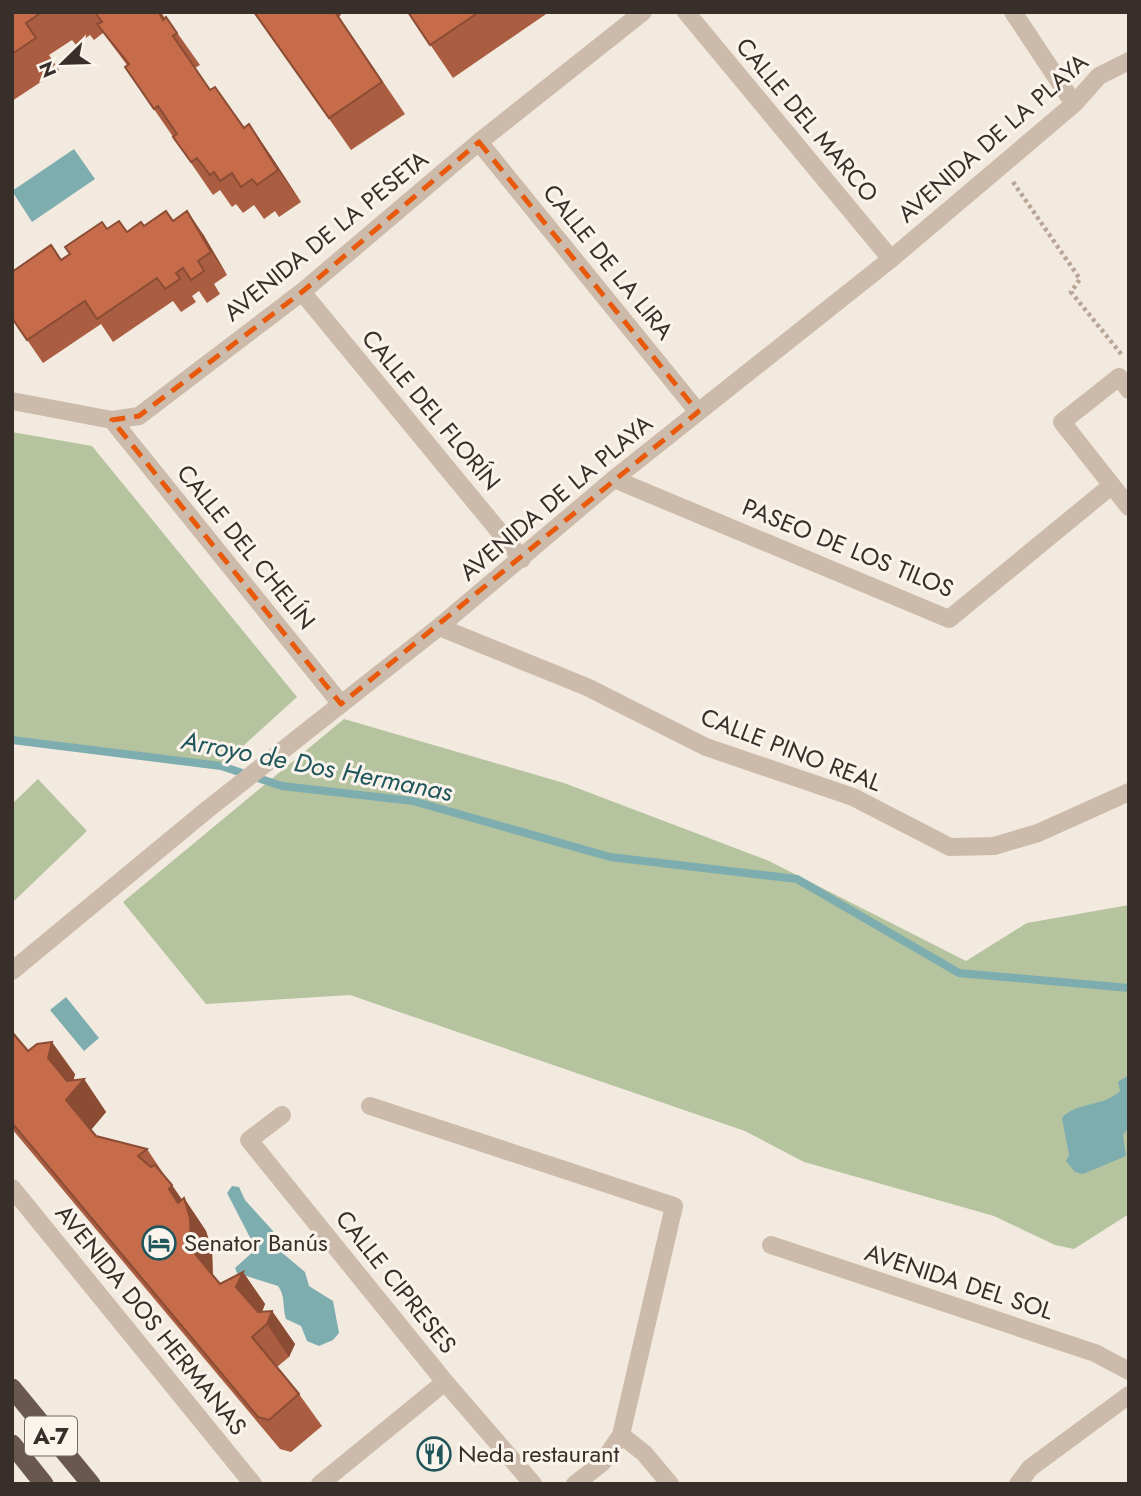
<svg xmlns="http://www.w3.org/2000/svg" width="1141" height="1496" font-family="Jost,sans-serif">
<rect width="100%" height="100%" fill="#f3eadf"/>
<path fill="#b5c39f" d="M12 432 92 446 297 697 221 766 12 740Z
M344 719 564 783 769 861 966 961 1027 923 1129 905V1214L1074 1249 1055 1245 994 1216 804 1162 745 1131 350 995 206 1004 123 902Z
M38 779 87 831 12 903V804Z"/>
<path fill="#7eadb0" d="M74 149 95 179 32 222 12 191Z
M66 997 99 1038 84 1051 50 1010Z
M1129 1075V1127L1123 1135 1126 1156 1083 1174 1075 1172 1066 1161 1069 1155 1062 1118C1075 1102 1104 1107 1120 1091L1118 1082Z
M232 1186 239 1187 245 1200 273 1231 280 1251 305 1272 309 1286 333 1301 339 1333 333 1340 319 1346 307 1341 301 1326 286 1319C282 1307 286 1297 278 1286L237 1273 235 1268 256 1249 227 1193Z"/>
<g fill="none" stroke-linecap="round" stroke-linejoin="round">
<path stroke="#7eadb0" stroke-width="8" d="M12 740 221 766 282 786 413 801 610 857 797 879 959 973 1129 988"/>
<path stroke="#b8a595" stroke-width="4.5" stroke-dasharray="3.5 3.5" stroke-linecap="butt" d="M1013 182 1080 279 1071 292 1122 355"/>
<path stroke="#cba" stroke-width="18" d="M686 12 891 259
M1074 104 1099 76 1129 61
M479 142 698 412
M302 292 522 559
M1129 390 1119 377 1062 422 1129 507
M12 401 112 420 139 416 302 292 479 142 643 12
M112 420 341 704
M614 479 949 619 1111 486
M439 627 587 687 706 747 853 797 950 847 994 846 1038 833 1129 792
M370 1106 674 1206 621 1435 602 1463 575 1484
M282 1115 249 1140 445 1382 533 1484
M771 1245 1095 1353 1129 1371
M621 1435 644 1453 670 1484
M320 1484 445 1382
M1018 1484 1030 1468 1129 1395"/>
<path stroke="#cba" stroke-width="18" d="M12 971 208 809 439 627 614 479 891 259 1074 104 1013 12
M12 1188 253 1484"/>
<path stroke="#6a584e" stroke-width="19" d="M12 1388 91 1484
M12 1444 44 1484"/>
</g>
<path fill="#aa5d40" d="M12 12H161L165 18 166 17 200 65 195 68 210 90 244 128 249 124 271 156 301 202 279 217 275 211 264 219 254 205 243 213 236 204 232 207 220 190 213 195 125 67 127 65 103 33 94 40 90 35 76 45 72 40 49 55 59 70 12 101Z
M254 12H343L339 17 405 114 351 150Z
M408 12H549L453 78Z
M173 221 203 234 227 275 214 284 220 294 207 303 199 291 192 296 196 302 181 312 173 301 113 342 101 324 43 363 12 318 62 260 108 229 127 232 144 226Z
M12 1032 28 1051 75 1074 73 1081 84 1079 106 1112 91 1130 96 1136 147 1149 169 1182 182 1200 184 1198 206 1231 212 1250 213 1277 220 1284 243 1272 265 1304 262 1312 272 1311 295 1344 289 1357 277 1367 299 1394 322 1426 291 1452 280 1449 12 1129Z"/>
<path fill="#8b4c34" d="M249 124 271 156 301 202 278 170Z
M187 211 203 234 227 275 211 252Z
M52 1042 75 1074 71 1090 48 1058Z
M84 1079 106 1112 89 1132 66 1100Z
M172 1185 185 1204 184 1198 206 1231 212 1250 213 1281 191 1249 169 1189Z
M243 1272 265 1304 259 1319 236 1287Z
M272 1311 295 1344 289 1357 267 1324Z"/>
<path fill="#c66c4a" stroke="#8b4c34" stroke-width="2" d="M12 12H42L26 23 36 38 12 54Z
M95 12H159L163 20 166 17 177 33 173 36 210 90 215 87 244 128 249 124 278 170 257 185 252 179 241 187 232 173 220 181 214 172 210 175 197 158 191 162 173 137 177 134 158 106 154 109 125 67 129 64 97 24 102 22Z
M254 12H335L382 82 329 118Z
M408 12H479L430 45Z
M166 211 173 221 187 211 211 252 198 261 204 271 191 280 183 268 176 273 180 279 165 289 157 278 97 319 85 301 27 340 12 318V272L51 245 61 260 70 254 65 247 102 222 107 229 119 221 127 232 141 222 144 226Z
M12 1032 28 1051 37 1044 52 1042 48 1058 67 1081 84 1079 66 1100 96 1136 147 1149 138 1156 151 1167 155 1165 172 1185 169 1189 178 1203 184 1198 190 1218 191 1249 220 1284 243 1272 236 1287 258 1312 272 1311 267 1324 252 1337 299 1394 269 1420 258 1417 12 1123Z"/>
<path fill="none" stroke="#e8590c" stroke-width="5" stroke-dasharray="14 9" stroke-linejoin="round" d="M479 142 698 412 341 704 112 420 139 416 302 292Z"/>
<defs>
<symbol id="hotel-ring" viewBox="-11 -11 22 22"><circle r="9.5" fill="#faf4ec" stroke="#1f555b" stroke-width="1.5"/><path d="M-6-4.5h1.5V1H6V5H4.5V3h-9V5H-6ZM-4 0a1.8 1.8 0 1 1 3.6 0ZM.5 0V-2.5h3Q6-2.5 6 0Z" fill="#1f555b"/></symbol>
<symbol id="restaurant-ring" viewBox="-11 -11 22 22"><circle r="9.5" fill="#faf4ec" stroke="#1f555b" stroke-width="1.5"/><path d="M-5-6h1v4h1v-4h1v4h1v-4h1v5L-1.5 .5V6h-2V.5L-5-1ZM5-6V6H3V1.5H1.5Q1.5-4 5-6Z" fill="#1f555b"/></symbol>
</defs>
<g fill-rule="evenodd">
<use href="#hotel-ring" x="140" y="1224" width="38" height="38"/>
<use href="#restaurant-ring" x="415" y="1435" width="38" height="38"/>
</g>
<g text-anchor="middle" stroke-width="6" stroke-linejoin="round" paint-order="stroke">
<rect fill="#faf4ec" stroke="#736a64" stroke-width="2" x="25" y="1416.5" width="52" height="39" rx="5"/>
<g font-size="23" font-weight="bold" fill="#392f2a">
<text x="51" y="1444">A-7</text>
</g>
<g font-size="24" fill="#392f2a" stroke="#faf4ec">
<text transform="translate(807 120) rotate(50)" y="8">CALLE DEL MARCO</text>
<text transform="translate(993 138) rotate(-41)" y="8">AVENIDA DE LA PLAYA</text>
<text transform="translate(326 236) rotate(-39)" y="8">AVENIDA DE LA PESETA</text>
<text transform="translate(608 262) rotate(51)" y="8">CALLE DE LA LIRA</text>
<text transform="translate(431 410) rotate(50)" y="8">CALLE DEL FLORÍN</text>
<text transform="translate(556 498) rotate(-40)" y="8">AVENIDA DE LA PLAYA</text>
<text transform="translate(246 547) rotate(51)" y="8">CALLE DEL CHELÍN</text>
<text transform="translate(848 548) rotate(22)" y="8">PASEO DE LOS TILOS</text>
<text transform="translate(791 750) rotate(21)" y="8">CALLE PINO REAL</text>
<text transform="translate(396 1282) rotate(51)" y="8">CALLE CIPRESES</text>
<text transform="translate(959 1282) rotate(18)" y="8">AVENIDA DEL SOL</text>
<text transform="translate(151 1320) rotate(51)" y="8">AVENIDA DOS HERMANAS</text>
</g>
<g font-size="24" fill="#392f2a" stroke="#faf4ec" text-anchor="start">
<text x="184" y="1251">Senator Banús</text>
<text x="458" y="1462">Neda restaurant</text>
</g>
<g font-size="26" font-style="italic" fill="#1f555b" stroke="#faf4ec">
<text transform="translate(317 766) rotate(11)" y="9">Arroyo de Dos Hermanas</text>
</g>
</g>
<rect width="1141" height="1496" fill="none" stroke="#392f2a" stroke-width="28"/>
<g transform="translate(63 63) rotate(247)" stroke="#faf4ec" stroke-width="5" paint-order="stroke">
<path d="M0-5L12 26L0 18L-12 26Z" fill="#392f2a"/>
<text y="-10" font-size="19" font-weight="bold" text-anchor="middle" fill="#392f2a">N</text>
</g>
</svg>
